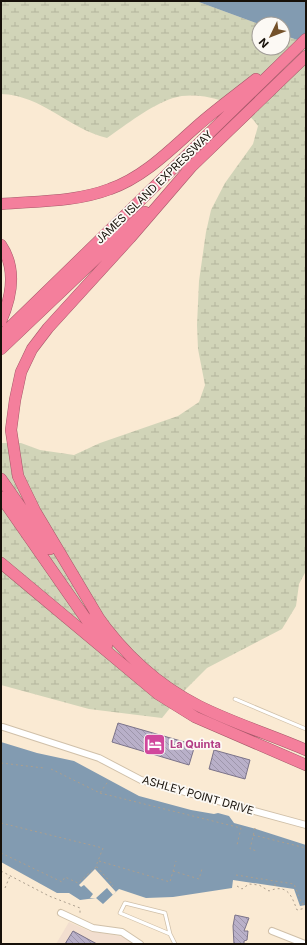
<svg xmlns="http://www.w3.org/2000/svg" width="307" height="945" font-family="Inter,sans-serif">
<defs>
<pattern id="wetland-marsh" width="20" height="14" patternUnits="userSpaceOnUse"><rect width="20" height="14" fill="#d1d4b8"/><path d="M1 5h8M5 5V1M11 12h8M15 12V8" fill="none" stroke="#b3b59d"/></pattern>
<pattern id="building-back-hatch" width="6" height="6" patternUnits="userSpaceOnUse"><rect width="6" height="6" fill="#b9b0c9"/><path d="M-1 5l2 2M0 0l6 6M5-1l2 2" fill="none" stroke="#9e96ab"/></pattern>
</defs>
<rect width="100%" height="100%" fill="#faead3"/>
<path fill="#f2decf" d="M69 922 89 931 125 937 136 944H56Z"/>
<path fill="url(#wetland-marsh)" d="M1 1H196L259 24V48H283V35L306 43V571L299 584 296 606 282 629 207 668 183 692 162 718 89 709 1 685V443H21L40 450 74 455 100 443 178 416 199 402 205 385 198 349 197 325 199 281 206 232 211 210 225 183 253 144 258 126C243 102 199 90 173 98 151 105 126 125 107 138 69 129 42 95 1 94Z"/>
<path fill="#829bb1" d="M196 1H306V43L283 35V24H259Z
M1 742 37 753 74 761 139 796 191 810 214 814 218 813 229 816 234 823 256 829 306 845V905L300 906 294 889 233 880 232 888 173 897 146 898 119 889 103 904 96 898 80 900 69 893H57L1 862Z"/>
<path fill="#faead3" d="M95 869 116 892 113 895 107 888 96 898H90L93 894 84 885 81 887 79 885Z"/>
<path fill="url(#building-back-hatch)" stroke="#7b7389" d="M118 723 195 745 189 765 112 742Z
M214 750 250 760 245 779 209 769Z
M235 915 249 918 244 931H248L247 940 244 941V944H234L233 926Z
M73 931 97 944H65Z"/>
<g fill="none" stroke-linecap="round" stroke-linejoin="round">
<defs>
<path id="lane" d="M235 699 306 729
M170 934 120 913 125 903 165 913 170 934 175 944"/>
<path id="street" d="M3 727 99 758 141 780 306 825
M61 913 93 928 122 932 140 944
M272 931 305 944"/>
<path id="highway" d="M187 171 306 56
M1 204C37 201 76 202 110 189 144 177 170 150 196 127 215 110 236 95 256 79
M1 245C17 269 12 296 1 321
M1 336 306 39
M1 349 145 212
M1 479 50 549
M1 497 93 629 107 645
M1 563 158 694 195 717 306 765
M95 613C122 652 157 685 199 706 233 723 271 735 306 750
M100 620 35 511 18 476 11 430 15 400 21 372 32 349 48 328 130 238 192 166"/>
</defs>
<use href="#lane" stroke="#d0c0a9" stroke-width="4.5"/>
<use href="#street" stroke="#d0c0a9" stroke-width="8"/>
<use href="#highway" stroke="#a65869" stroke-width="12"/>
<path stroke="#ac9f8e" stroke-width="1" stroke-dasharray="2 3" stroke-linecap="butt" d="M1 763 44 768
M51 769 100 793 109 780
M100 793 241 828 237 845
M1 823 103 848 96 866 113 885 111 887
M255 828 250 849 257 851
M253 835 306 848
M1 853 62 882 65 877 78 883 96 867
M99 861 170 882 176 861
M1 871 49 896 80 908V914
M173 871 199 879 202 869
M236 875 294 884 302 904 306 903
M237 886 242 889 249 884 259 885 269 891C288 883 292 897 297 910L306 908
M275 886V881
M5 888 10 876"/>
<use href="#lane" stroke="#fff" stroke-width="3"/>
<use href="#street" stroke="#fff" stroke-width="6"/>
<use href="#highway" stroke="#f47f9c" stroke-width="11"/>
</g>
<defs>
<symbol id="hotel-square" viewBox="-11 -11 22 22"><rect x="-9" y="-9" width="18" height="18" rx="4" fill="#d1479c" stroke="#fcf9f4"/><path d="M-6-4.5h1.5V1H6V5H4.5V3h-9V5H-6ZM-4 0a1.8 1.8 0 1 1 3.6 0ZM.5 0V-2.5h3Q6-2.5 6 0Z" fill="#fff"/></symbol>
</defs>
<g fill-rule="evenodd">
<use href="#hotel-square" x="142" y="732" width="25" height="25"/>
</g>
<g text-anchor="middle" stroke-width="3.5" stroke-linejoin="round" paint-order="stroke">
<g font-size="11" fill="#161009" stroke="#fcf9f4">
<text transform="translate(154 187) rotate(-44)" y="4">JAMES ISLAND EXPRESSWAY</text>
<text transform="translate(198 795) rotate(16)" y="4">ASHLEY POINT DRIVE</text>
</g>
<g font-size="11" font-weight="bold" fill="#b23c85" stroke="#fcf9f4" text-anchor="start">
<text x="170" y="748">La Quinta</text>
</g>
</g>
<rect width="307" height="945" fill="none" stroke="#161009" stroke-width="4"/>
<g transform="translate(271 36) rotate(227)"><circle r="19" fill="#fcf9f4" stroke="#a09c96"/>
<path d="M0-3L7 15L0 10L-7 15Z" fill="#74512a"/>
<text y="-6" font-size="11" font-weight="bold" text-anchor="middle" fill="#161009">N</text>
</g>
</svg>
